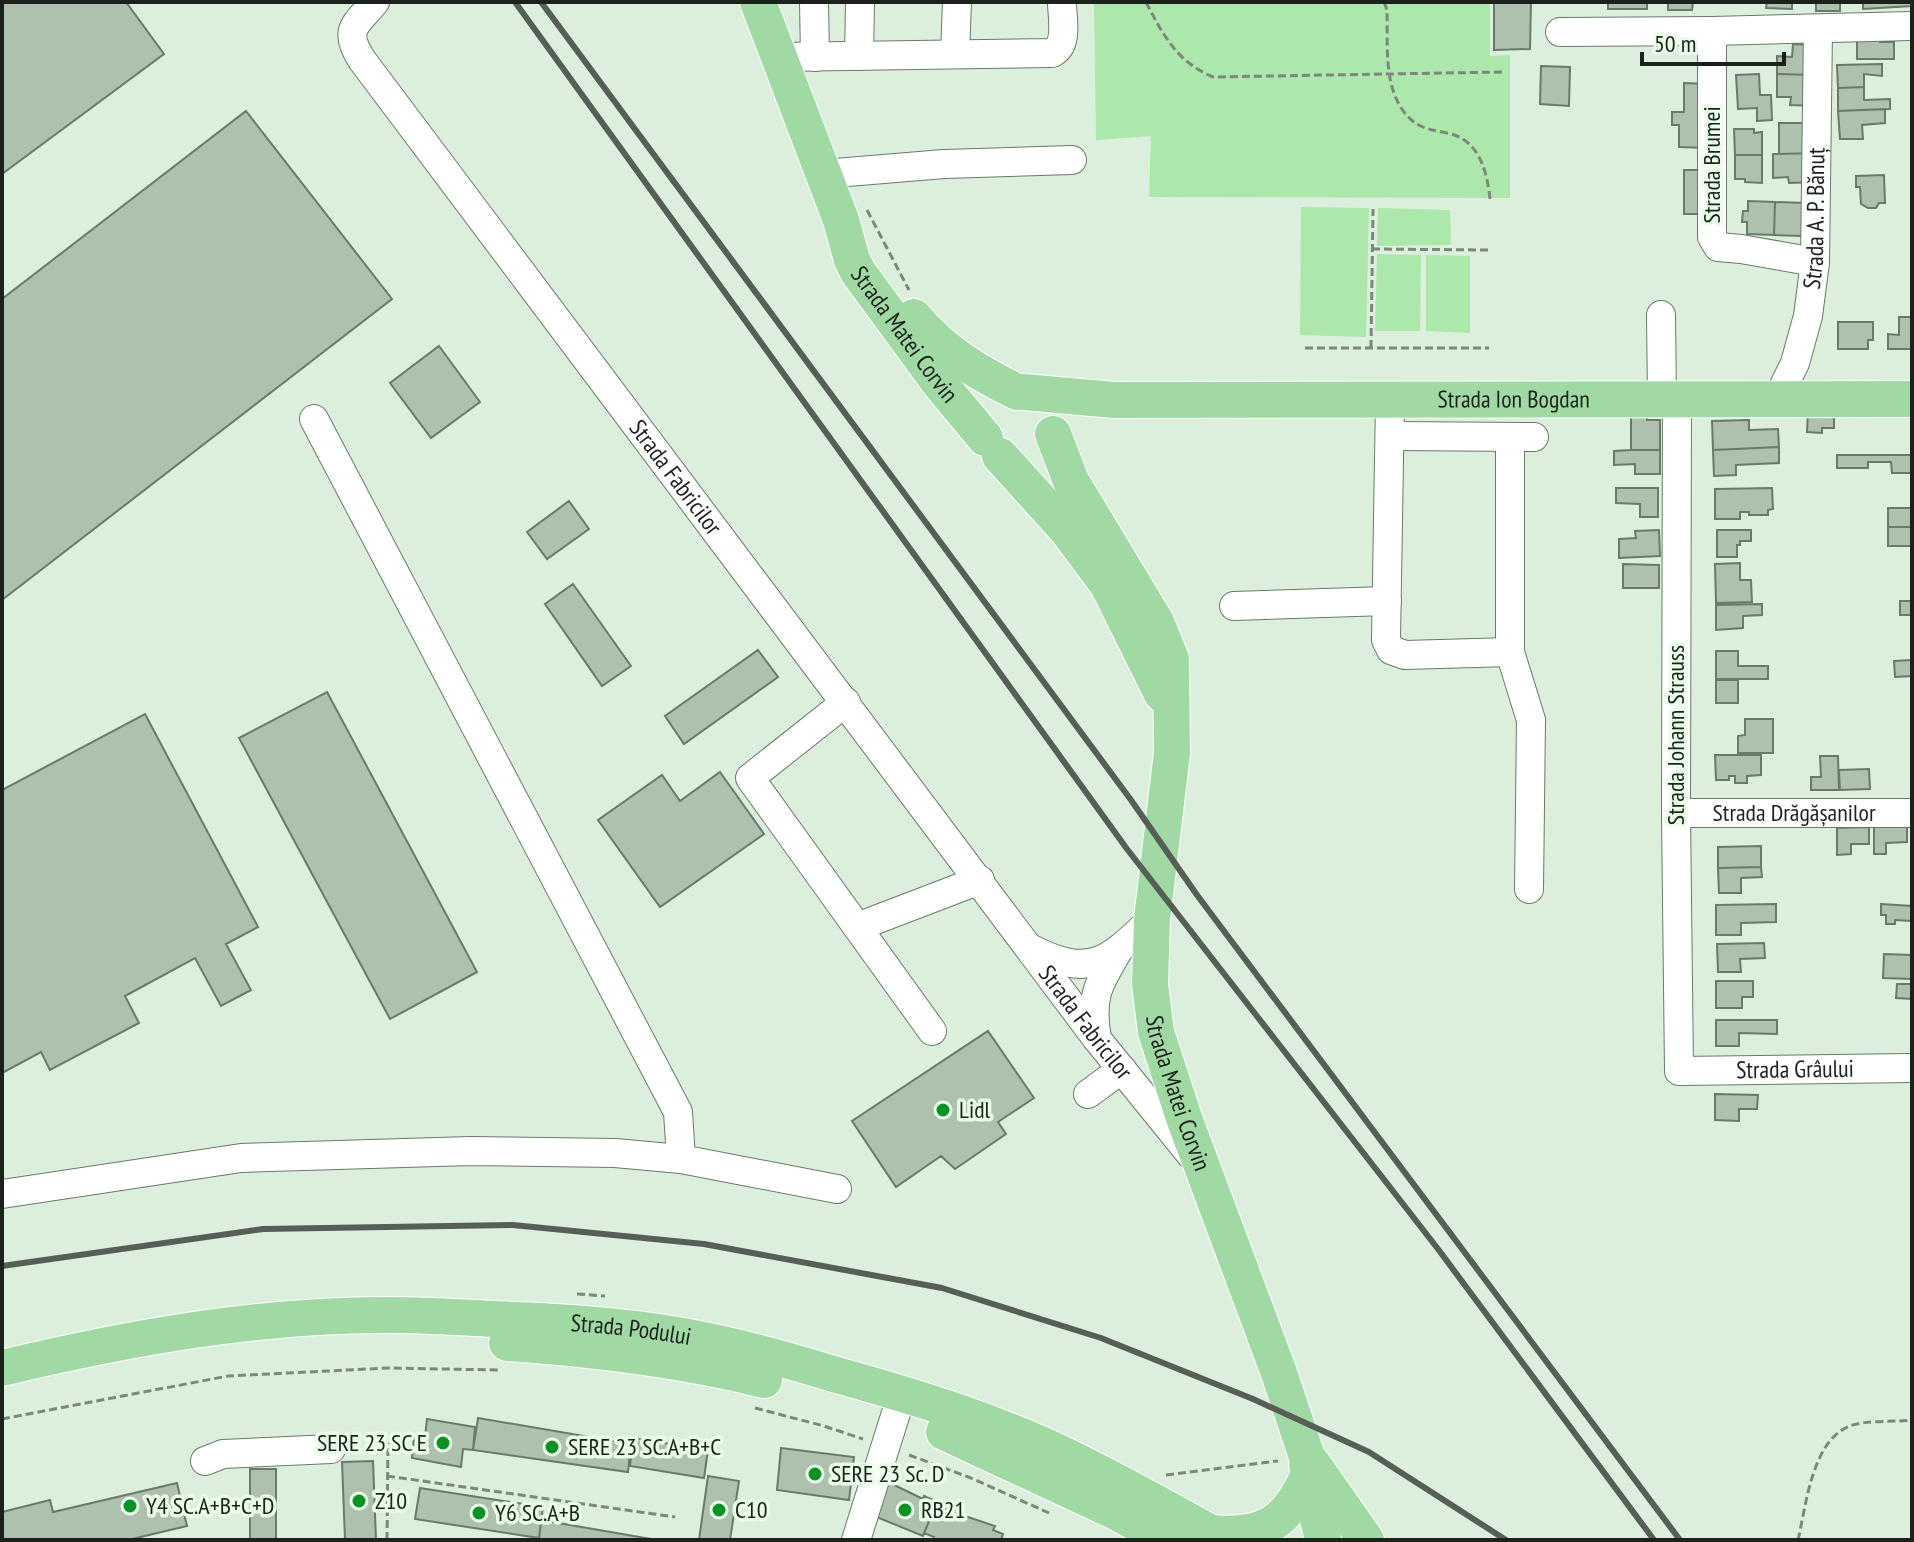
<svg xmlns="http://www.w3.org/2000/svg" width="1914" height="1542" font-family="'PT Sans Narrow',sans-serif">
<rect width="100%" height="100%" fill="#dcefdc"/>
<path fill="#ace7ac" d="M1094 2H1490V56L1510 55V198L1149 197 1151 136 1096 140Z
M1301 207 1369 208 1366 337 1300 335Z
M1378 208 1450 210 1451 245 1377 246Z
M1377 254 1421 255 1420 331H1375Z
M1426 255 1470 256V333L1426 331Z"/>
<path fill="#aec0ae" stroke="#697a69" stroke-width="2" d="M2 2H126L164 54 2 174Z
M1494 2H1531L1530 49 1494 50Z
M1608 2H1647V9H1608Z
M1668 2H1693L1692 10H1668Z
M1767 2H1792V9L1766 8Z
M1816 2H1840V11H1816Z
M1863 2H1912V6L1863 9Z
M1857 32H1881L1880 42H1894V59H1857Z
M1793 44 1815 45V75L1777 74V56L1792 57Z
M1882 64V76L1864 74V87L1838 88 1837 65Z
M1541 66 1570 67 1569 106 1540 104Z
M1759 74 1760 95H1771L1772 120 1757 121V108L1738 109 1736 75Z
M1777 74 1815 75V106L1790 105 1791 97H1777Z
M1684 83 1709 84 1707 148 1679 147V125H1672V112H1684Z
M1864 87V100L1890 99V109L1838 111V88Z
M1885 109V123L1862 125 1863 139H1840L1838 111Z
M246 111 392 299 2 600V299Z
M1779 123H1814L1815 153 1779 154Z
M1734 129H1754V133L1762 132V155H1735Z
M1815 153V182L1789 183 1788 177 1773 178V154Z
M1735 155H1762V183L1745 182V179H1735Z
M1684 170H1709V214H1684Z
M1884 175 1885 203H1879L1876 208H1868L1861 204 1860 187H1856V176Z
M1748 201 1775 202 1774 235 1747 234V222H1742L1743 211H1748Z
M1775 202 1806 203 1803 236 1774 235Z
M1899 317H1912V349H1888V334L1899 335Z
M1838 322H1873V340H1868V349H1838Z
M439 346 480 402 431 438 390 383Z
M1808 411 1834 412V428H1822V433L1807 432Z
M1631 414H1647V420H1660V450H1631Z
M1749 420V430L1778 429 1779 447 1713 450 1712 421Z
M1779 447V463L1736 465V475L1714 476 1713 450Z
M1631 450H1660V474H1635V464L1614 465V451Z
M1837 455H1912V473H1892L1891 462H1868V468H1837Z
M1616 488H1658V517H1640V504L1616 503Z
M1772 488 1773 509 1768 510V515H1749V512H1740V519H1715V489Z
M569 501 589 529 547 559 527 532Z
M1888 508H1912V527H1888Z
M1888 527H1912V546H1888Z
M1659 530 1660 556 1619 558V539L1636 538 1635 531Z
M1717 530H1751V541H1740V545H1737V557H1717Z
M1740 563V580H1751L1752 602 1716 603 1715 564Z
M1623 564 1659 565V588H1623Z
M573 584 631 666 602 686 545 604Z
M1900 601H1912V615H1900Z
M1762 604V615L1743 616V628L1716 630V605Z
M758 650 778 677 684 744 665 716Z
M1716 651H1738V666H1768V679H1716Z
M1912 660V676L1895 677 1894 661Z
M1716 680H1738V703H1716Z
M327 692 477 972 390 1019 239 738Z
M145 714 258 927 226 944 251 990 221 1006 195 958 125 996 139 1023 50 1070 41 1052 2 1073V790Z
M1745 719H1773V753H1738V736L1745 735Z
M1715 755H1761V775L1747 776V783H1735V776H1729V780H1716Z
M1820 756H1838L1839 790H1811V777H1821Z
M1869 769 1870 789 1840 790 1839 770Z
M720 772 764 834 660 907 598 820 662 775 680 801Z
M1869 827V844H1851V854L1837 855V828Z
M1874 827H1907V842L1886 843V854H1874Z
M1761 846V867L1718 868V847Z
M1761 867 1762 877 1741 878V893H1719L1718 868Z
M1776 904V922L1741 923V935H1716V905Z
M1881 904 1912 906V921L1895 920V924H1886V915H1881Z
M1764 943 1765 958 1740 959 1741 972H1718L1717 944Z
M1884 954 1912 955V979L1883 978Z
M1716 981H1753V997H1742V1008H1716Z
M1897 984H1912V999L1896 998Z
M1716 1020H1777V1034L1739 1033V1046H1716Z
M988 1031 1034 1098 998 1122 1006 1134 955 1169 941 1156 896 1187 852 1121Z
M1715 1094 1758 1095 1757 1109H1739V1121L1715 1120Z
M478 1418 631 1444 628 1472 473 1450Z
M427 1419 475 1427 473 1450 463 1449 461 1467 412 1458 414 1436 425 1437Z
M633 1438 708 1450 704 1478 630 1466Z
M781 1448 854 1457 849 1500 777 1490Z
M373 1461 376 1540H345L342 1462Z
M250 1469H276V1540H250Z
M708 1476 739 1481 730 1540H699Z
M888 1482 923 1499 924 1496 937 1502 923 1536 874 1516Z
M177 1483 187 1526 128 1540H2V1512L50 1500 53 1512Z
M420 1488 543 1507 539 1538 415 1519Z
M936 1505 946 1509 948 1506 960 1511 959 1514 995 1526 993 1530 1003 1534 1001 1540H933L934 1537 924 1533Z
M541 1520 657 1540H539Z"/>
<g fill="none" stroke-linecap="round" stroke-linejoin="round">
<defs>
<g id="minor">
<path id="s1" d="M375 2C356 25 342 29 362 60L1097 1039 1191 1155"/>
<path d="M814 2 815 57"/>
<path d="M1712 31V237L1718 247 1741 249 1815 262"/>
<path d="M1560 32 1712 31 1912 26"/>
<path d="M955 54 957 2"/>
<path d="M859 56 860 2"/>
<path d="M779 57 1052 53C1069 45 1062 18 1062 2"/>
<path d="M823 174 944 164 1072 160"/>
<path d="M1661 315 1662 399"/>
<path id="s2" d="M1677 399 1676 813 1679 1071 1912 1068"/>
<path d="M1390 400 1386 640 1391 650 1405 655 1510 652"/>
<path id="s3" d="M1777 400 1795 363 1808 316 1815 262 1818 29"/>
<path d="M314 419 678 1112 681 1159"/>
<path d="M1391 436 1534 437"/>
<path d="M1510 437V652L1531 720 1529 889"/>
<path d="M1234 606 1387 601"/>
<path d="M846 702 750 778 932 1031"/>
<path id="s4" d="M1676 813H1912"/>
<path d="M857 927 980 880"/>
<path d="M1032 949C1091 979 1108 961 1152 919"/>
<path d="M1097 1039C1090 998 1097 986 1118 951"/>
<path d="M1088 1094 1122 1069"/>
<path d="M2 1194 241 1158 471 1151 615 1153 681 1159 837 1189"/>
<path d="M205 1461 223 1454 331 1449"/>
<path d="M856 1540 896 1413"/>
</g>
<g id="major">
<path id="s5" d="M758 2 841 220 852 260 858 272 941 385 985 438"/>
<path d="M914 317C943 352 977 372 1017 392"/>
<path id="s6" d="M1024 392 1114 400 1912 399"/>
<path id="s7" d="M1053 434 1071 481 1156 622 1171 659 1172 753 1152 919 1150 984 1156 1032 1184 1118 1279 1373 1307 1457 1308 1476 1323 1540"/>
<path d="M1000 456 1067 530 1108 585 1162 694"/>
<path d="M507 1343C594 1349 679 1359 764 1380"/>
<path id="s8" d="M2 1368C128 1338 255 1315 386 1315 422 1315 458 1317 494 1319 566 1322 638 1326 709 1341 755 1350 800 1364 844 1377 919 1398 996 1422 1066 1456 1119 1482 1172 1511 1223 1540"/>
<path d="M944 1432 1116 1512 1167 1540"/>
<path d="M1312 1463 1366 1540"/>
<path d="M1210 1533C1263 1537 1286 1525 1308 1476"/>
</g>
</defs>
<use href="#minor" stroke="#697a69" stroke-width="30"/>
<use href="#major" stroke="#fff" stroke-width="38"/>
<path stroke="#7b887b" stroke-width="3" stroke-dasharray="8 4" stroke-linecap="butt" d="M1146 2C1163 35 1177 62 1213 77L1503 72
M1384 2 1387 10C1388 43 1383 84 1404 112 1416 128 1428 129 1447 133 1479 139 1487 171 1490 199
M867 210 909 290
M1372 249 1489 250
M1305 348H1489
M1371 348 1373 209
M577 1294 605 1296
M755 1408 824 1426 863 1439
M2 1419 228 1376 388 1368 499 1370
M909 1455 971 1478 1049 1513
M1166 1475 1278 1461
M387 1476 675 1517
M387 1540 388 1443
M1798 1540C1806 1506 1812 1440 1850 1426 1865 1420 1896 1422 1912 1420"/>
<use href="#minor" stroke="#fff" stroke-width="28"/>
<use href="#major" stroke="#a1d9a4" stroke-width="36"/>
<path stroke="#555f55" stroke-width="6" d="M515 2 1127 849 1438 1249 1654 1540
M541 2 1131 800 1197 895 1680 1540
M2 1266 263 1229 513 1225 704 1244 942 1288 1101 1338 1253 1399 1369 1452 1506 1540"/>
</g>
<g fill="#0a9225" stroke="#e9fde9" stroke-width="3">
<circle cx="943" cy="1110" r="8"/>
<circle cx="443" cy="1443" r="8"/>
<circle cx="552" cy="1447" r="8"/>
<circle cx="815" cy="1474" r="8"/>
<circle cx="359" cy="1501" r="8"/>
<circle cx="130" cy="1506" r="8"/>
<circle cx="719" cy="1510" r="8"/>
<circle cx="905" cy="1510" r="8"/>
<circle cx="479" cy="1513" r="8"/>
</g>
<g text-anchor="middle" stroke-width="7" stroke-linejoin="round" paint-order="stroke">
<g font-size="24" fill="#1b221b" stroke="#e9fde9">
<text transform="translate(1712 165) rotate(-90)" y="8">Strada Brumei</text>
<text dy="8" stroke="none"><textPath href="#s3" startOffset="188">Strada A. P. Bănuț</textPath></text>
<text dy="8" stroke="none"><textPath href="#s5" startOffset="366">Strada Matei Corvin</textPath></text>
<text dy="8" stroke="none"><textPath href="#s6" startOffset="490">Strada Ion Bogdan</textPath></text>
<text dy="8" stroke="none"><textPath href="#s1" startOffset="590">Strada Fabricilor</textPath></text>
<text transform="translate(1676 735) rotate(-90)" y="8">Strada Johann Strauss</text>
<text dy="8" stroke="none"><textPath href="#s4" startOffset="118">Strada Drăgășanilor</textPath></text>
<text dy="8" stroke="none"><textPath href="#s1" startOffset="1272">Strada Fabricilor</textPath></text>
<text dy="8" stroke="none"><textPath href="#s2" startOffset="788">Strada Grâului</textPath></text>
<text dy="8" stroke="none"><textPath href="#s7" startOffset="694">Strada Matei Corvin</textPath></text>
<text dy="8" stroke="none"><textPath href="#s8" startOffset="634">Strada Podului</textPath></text>
</g>
<g font-size="24" fill="#1b221b" stroke="#e9fde9" text-anchor="start">
<text x="959" y="1118">Lidl</text>
<text x="427" y="1451" text-anchor="end">SERE 23 SC E</text>
<text x="568" y="1455">SERE 23 SC.A+B+C</text>
<text x="831" y="1482">SERE 23 Sc. D</text>
<text x="375" y="1509">Z10</text>
<text x="146" y="1514">Y4 SC.A+B+C+D</text>
<text x="735" y="1518">C10</text>
<text x="921" y="1518">RB21</text>
<text x="495" y="1521">Y6 SC.A+B</text>
</g>
</g>
<rect width="1914" height="1542" fill="none" stroke="#1b221b" stroke-width="8"/>
<path d="M1642 52v12h142v-12" fill="none" stroke="#1b221b" stroke-width="4"/>
<text x="1654" y="52" font-size="24" fill="#1b221b" stroke="#e9fde9" stroke-width="6" paint-order="stroke">50 m</text>
</svg>
